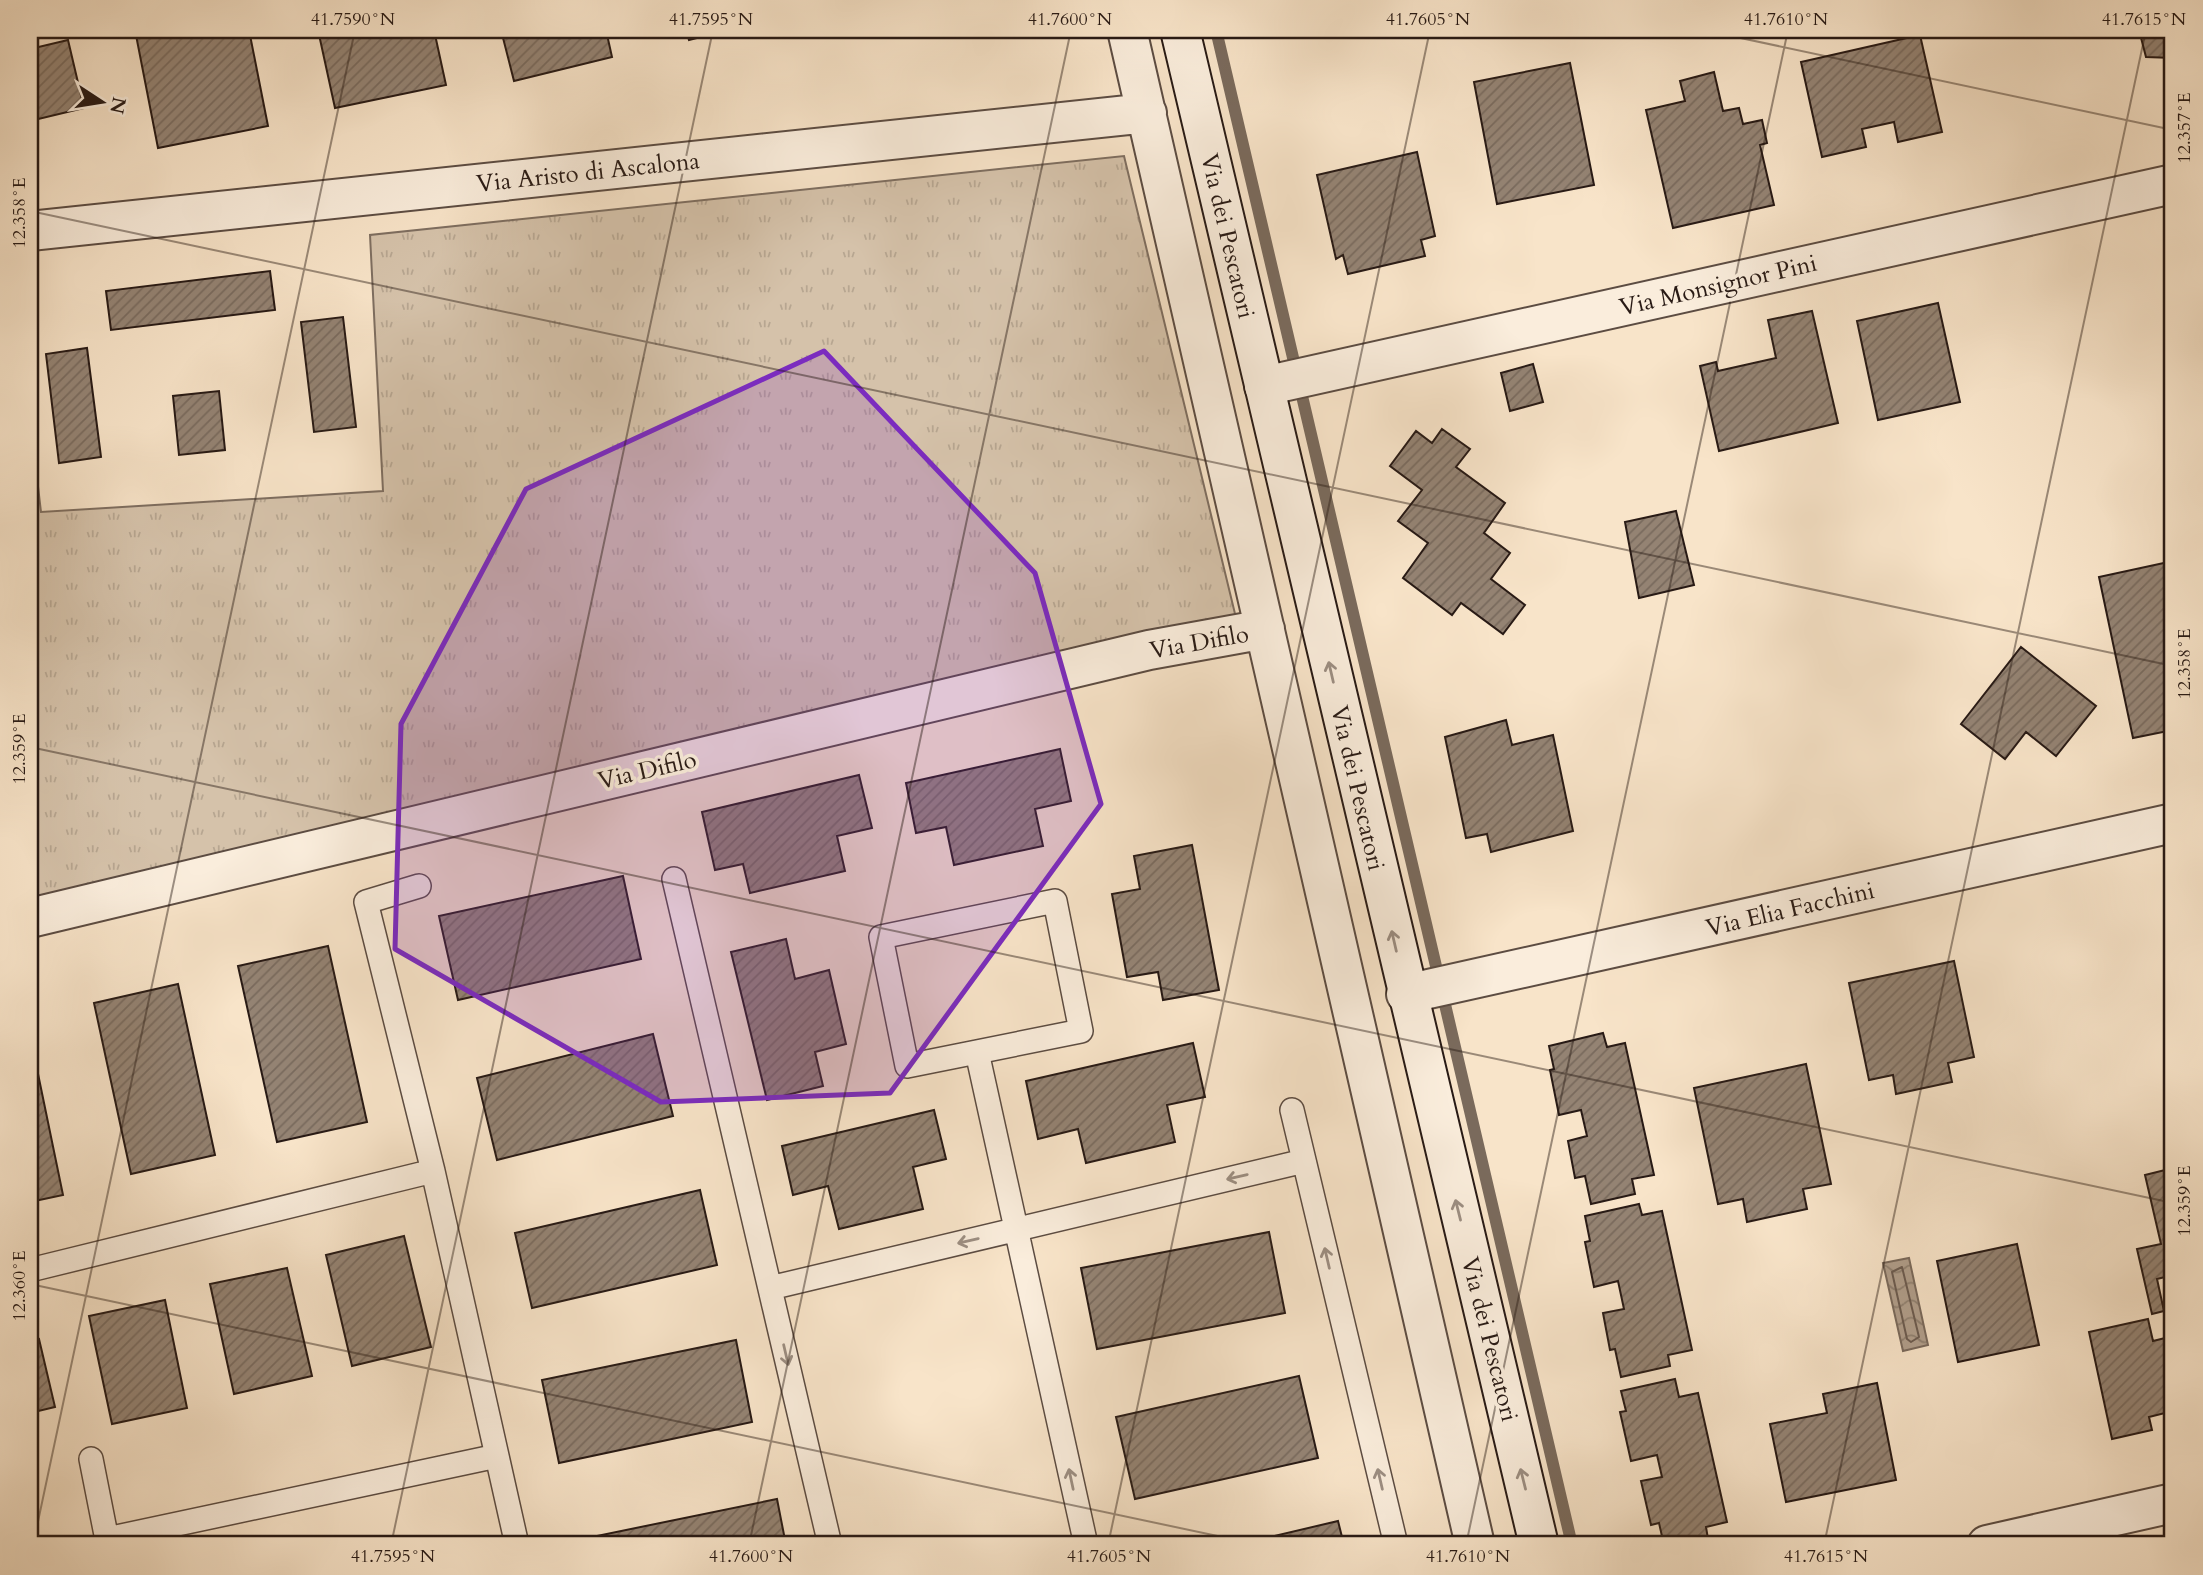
<svg xmlns="http://www.w3.org/2000/svg" width="2203" height="1575" font-family="Cardo,serif">
<defs>
<pattern id="park-tufts" width="24" height="20" patternUnits="userSpaceOnUse" patternTransform="scale(1.75)"><rect width="24" height="20" fill="#d5c2aa"/><path d="M3 7l-1-3M5 7V3M7 7l1-3M15 17l-1-3M17 17v-4M19 17l1-3" fill="none" stroke="#b7a691"/></pattern>
<pattern id="water-waves" width="16" height="10" patternUnits="userSpaceOnUse" patternTransform="scale(1.75)"><rect width="16" height="10" fill="#b19f8c"/><path d="M0 5q4-4 8 0t8 0" fill="none" stroke="#908171"/></pattern>
<pattern id="building-hatch" width="6" height="6" patternUnits="userSpaceOnUse" patternTransform="scale(1.75)"><rect width="6" height="6" fill="#948373"/><path d="M-1 1l2-2M0 6l6-6M5 7l2-2" fill="none" stroke="#796a5d"/></pattern>
</defs>
<rect width="100%" height="100%" fill="#f8e4c9"/>
<filter id="stains"><feTurbulence type="fractalNoise" baseFrequency=".00286" numOctaves="4"/><feColorMatrix values="0 0 0 0 .2 0 0 0 0 .09 0 0 0 0 .02 0 0 0 .5 -.17"/></filter>
<radialGradient id="worn" r=".72"><stop offset=".6" stop-color="#630" stop-opacity="0"/><stop offset="1" stop-color="#630" stop-opacity=".3"/></radialGradient>
<path fill="url(#park-tufts)" stroke="#7e6e60" stroke-width="2" d="M1124 156 1237 622 30 907V418L41 512 383 491 370 235Z"/>
<path fill="url(#water-waves)" stroke="#7a6a5c" stroke-width="2" d="M1909 1258 1928 1345 1903 1351 1883 1263Z"/>
<g fill="none" stroke-linecap="round" stroke-linejoin="round">
<path stroke="#6c5c50" stroke-width="2" d="M1902 1267 1919 1337 1911 1342 1907 1339 1892 1272Z"/>
<path stroke="#7a6a5c" stroke-width="12" d="M1216 30 1572 1545"/>
</g>
<path fill="url(#building-hatch)" stroke="#281a15" stroke-width="2" d="M135 30H249L268 126 158 148Z
M318 30H434L446 85 335 108Z
M501 30H606L612 57 514 81Z
M686 30H728L689 40Z
M2139 30H2173V58L2146 57Z
M1920 35 1942 132 1898 142 1894 122 1862 129 1866 147 1822 157 1801 62Z
M68 40 84 108 30 121V49Z
M1570 63 1594 185 1497 204 1474 82Z
M1714 72 1723 111 1739 108 1743 124 1762 120 1767 143 1760 145 1774 205 1673 228 1646 110 1685 101 1680 81Z
M1417 152 1435 236 1421 240 1425 256 1348 274 1343 255 1336 259 1317 175Z
M270 271 275 310 111 330 106 291Z
M1938 303 1960 402 1878 420 1857 321Z
M1812 311 1838 423 1719 451 1700 366 1716 362 1718 371 1776 358 1768 320Z
M343 317 356 427 314 432 301 322Z
M87 348 101 457 59 463 46 354Z
M1533 364 1543 402 1510 411 1501 373Z
M219 391 225 450 179 455 173 396Z
M1442 429 1470 449 1456 467 1505 503 1484 533 1510 553 1491 579 1525 605 1503 634 1461 603 1452 615 1403 578 1428 543 1398 521 1422 490 1390 466 1416 431 1432 443Z
M1676 511 1694 585 1639 598 1625 522Z
M2173 561V730L2133 738 2099 577Z
M2021 647 2096 706 2056 756 2026 732 2005 759 1961 724Z
M1506 720 1512 745 1553 735 1573 831 1491 852 1487 834 1466 838 1445 737Z
M1060 749 1071 801 1035 809 1043 846 954 865 946 827 916 833 906 783Z
M859 775 872 828 837 836 845 871 750 893 743 864 715 870 702 812Z
M1192 845 1219 990 1163 1000 1158 972 1127 977 1112 894 1140 889 1134 856Z
M623 876 641 959 458 1000 439 916Z
M786 939 795 979 829 970 846 1044 815 1052 823 1086 767 1100 731 952Z
M328 946 367 1122 277 1142 238 966Z
M1954 961 1974 1057 1948 1063 1952 1082 1896 1094 1893 1075 1869 1080 1849 983Z
M178 984 215 1155 131 1174 94 1003Z
M1603 1033 1607 1047 1625 1043 1654 1175 1632 1179 1635 1194 1591 1204 1585 1176 1575 1178 1568 1141 1587 1136 1581 1110 1559 1115 1550 1070 1554 1069 1549 1046Z
M653 1034 673 1116 497 1160 477 1078Z
M30 1035 63 1195 30 1202Z
M1193 1043 1205 1097 1167 1105 1175 1142 1086 1163 1078 1129 1038 1139 1026 1081Z
M1806 1064 1831 1184 1803 1189 1807 1209 1747 1222 1743 1199 1718 1204 1694 1088Z
M934 1110 946 1159 913 1167 923 1209 839 1229 828 1186 793 1195 782 1146Z
M2173 1168V1256L2165 1258 2169 1276 2157 1279 2164 1311 2152 1314 2137 1249 2161 1244 2145 1175Z
M700 1190 717 1265 532 1308 515 1233Z
M1639 1204 1642 1215 1662 1211 1692 1350 1668 1355 1670 1366 1621 1377 1615 1349 1610 1350 1603 1313 1624 1309 1618 1281 1594 1287 1585 1242 1590 1241 1585 1216Z
M1269 1232 1285 1313 1097 1349 1081 1268Z
M404 1236 431 1347 352 1366 326 1255Z
M2017 1244 2039 1345 1958 1362 1937 1261Z
M287 1268 312 1376 234 1394 210 1284Z
M165 1300 187 1408 112 1424 89 1316Z
M2148 1319 2153 1341 2173 1336V1411L2149 1417 2152 1430 2112 1439 2089 1332Z
M39 1339 55 1407 30 1413V1341Z
M736 1340 752 1422 559 1463 542 1380Z
M1299 1376 1318 1458 1135 1499 1116 1417Z
M1675 1379 1679 1397 1698 1393 1727 1522 1706 1527 1708 1539 1681 1545H1664L1659 1523 1651 1525 1641 1481 1662 1477 1657 1455 1631 1461 1620 1412 1626 1411 1621 1391Z
M1877 1383 1896 1480 1786 1502 1770 1424 1827 1413 1823 1394Z
M777 1499 786 1545H588L587 1538Z
M30 1509 38 1545H30Z
M1338 1521 1344 1545H1236Z"/>
<g fill="none" stroke-linecap="round" stroke-linejoin="round">
<defs>
<path id="lane" d="M674 879 830 1545
M419 886 366 902 433 1171 517 1545
M1055 901 1081 1031 907 1066 881 937Z
M977 1052 1086 1545
M1292 1110 1396 1545
M30 1270 433 1171
M770 1288 1304 1161
M91 1459 108 1545
M107 1539 497 1456"/>
<path id="street" d="M1127 30 1475 1545
M30 231 1147 113
M1264 386 2173 184
M30 918 1149 650 1265 629
M1406 994 2173 823
M1987 1545 2173 1503"/>
<path id="secondary" d="M1180 30 1539 1545"/>
</defs>
<use href="#lane" stroke="#5c4c42" stroke-width="26"/>
<use href="#street" stroke="#5c4c42" stroke-width="42"/>
<use href="#secondary" stroke="#281a15" stroke-width="42"/>
<use href="#lane" stroke="#faeddc" stroke-width="23"/>
<use href="#street" stroke="#faeddc" stroke-width="38"/>
<use href="#secondary" stroke="#faeddc" stroke-width="38"/>
</g>
<defs><path id="oneway-shaft" d="M-6 0H5M1.5-3L5.5 0L1.5 3" fill="none" stroke-width="1.6" stroke-linecap="round" stroke-linejoin="round" transform="scale(1.75)"/></defs>
<g stroke="#9c8e82">
<use href="#oneway-shaft" transform="translate(1331 672) rotate(-103)"/>
<use href="#oneway-shaft" transform="translate(1394 941) rotate(-103)"/>
<use href="#oneway-shaft" transform="translate(1237 1177) rotate(167)"/>
<use href="#oneway-shaft" transform="translate(1458 1210) rotate(-104)"/>
<use href="#oneway-shaft" transform="translate(968 1241) rotate(167)"/>
<use href="#oneway-shaft" transform="translate(1327 1258) rotate(-103)"/>
<use href="#oneway-shaft" transform="translate(786 1355) rotate(77)"/>
<use href="#oneway-shaft" transform="translate(1071 1479) rotate(-102)"/>
<use href="#oneway-shaft" transform="translate(1380 1479) rotate(-103)"/>
<use href="#oneway-shaft" transform="translate(1523 1479) rotate(-104)"/>
</g>
<path fill="#7b2cbf" fill-opacity="0.2" stroke="#7b2cbf" stroke-width="5" stroke-linejoin="round" d="M824 351 1035 573 1101 804 890 1093 661 1102 395 949 401 724 526 489Z"/>
<path fill="none" stroke="#281a15" stroke-width="2" stroke-opacity="0.45" d="M1703 30 2173 130M30 211 2173 666M30 747 2173 1203M30 1284 1260 1545M33 1545 355 30M391 1545 713 30M749 1545 1071 30M1108 1545 1430 30M1466 1545 1788 30M1824 1545 2146 30"/>
<g text-anchor="middle" stroke-width="7" stroke-linejoin="round" paint-order="stroke">
<g font-size="24" fill="#281a15" stroke="#faeddc">
<text transform="translate(588 172) rotate(-6)" y="8">Via Aristo di Ascalona</text>
<text transform="translate(1228 236) rotate(77)" y="8">Via dei Pescatori</text>
<text transform="translate(1718 285) rotate(-13)" y="8">Via Monsignor Pini</text>
<text transform="translate(1199 642) rotate(-10)" y="8">Via Difilo</text>
<text transform="translate(647 770) rotate(-13)" y="8">Via Difilo</text>
<text transform="translate(1358 788) rotate(77)" y="8">Via dei Pescatori</text>
<text transform="translate(1790 909) rotate(-13)" y="8">Via Elia Facchini</text>
<text transform="translate(1490 1339) rotate(76)" y="8">Via dei Pescatori</text>
</g>
</g>
<rect width="2203" height="1575" fill="none" stroke="#f8e4c9" stroke-width="77"/>
<g transform="translate(102 102) rotate(102)" stroke="#faeddc" stroke-width="5" paint-order="stroke">
<path d="M0-5L12 26L0 18L-12 26Z" fill="#281a15"/>
<text y="-10" font-size="19" font-weight="bold" text-anchor="middle" fill="#281a15">N</text>
</g>
<rect x="38" y="38" width="2126" height="1498" fill="none" stroke="#281a15" stroke-width="2.5"/>
<g font-size="18" text-anchor="middle" fill="#281a15">
<text x="353" y="25">41.7590°N</text>
<text x="711" y="25">41.7595°N</text>
<text x="1070" y="25">41.7600°N</text>
<text x="1428" y="25">41.7605°N</text>
<text x="1786" y="25">41.7610°N</text>
<text x="2144" y="25">41.7615°N</text>
<text transform="translate(2184 128) rotate(-90)" y="6">12.357°E</text>
<text transform="translate(19 213) rotate(-90)" y="6">12.358°E</text>
<text transform="translate(2184 664) rotate(-90)" y="6">12.358°E</text>
<text transform="translate(19 749) rotate(-90)" y="6">12.359°E</text>
<text transform="translate(2184 1201) rotate(-90)" y="6">12.359°E</text>
<text transform="translate(19 1286) rotate(-90)" y="6">12.360°E</text>
<text x="393" y="1562">41.7595°N</text>
<text x="751" y="1562">41.7600°N</text>
<text x="1109" y="1562">41.7605°N</text>
<text x="1468" y="1562">41.7610°N</text>
<text x="1826" y="1562">41.7615°N</text>
</g>
<rect width="100%" height="100%" filter="url(#stains)"/>
<rect width="100%" height="100%" fill="url(#worn)"/>
</svg>
